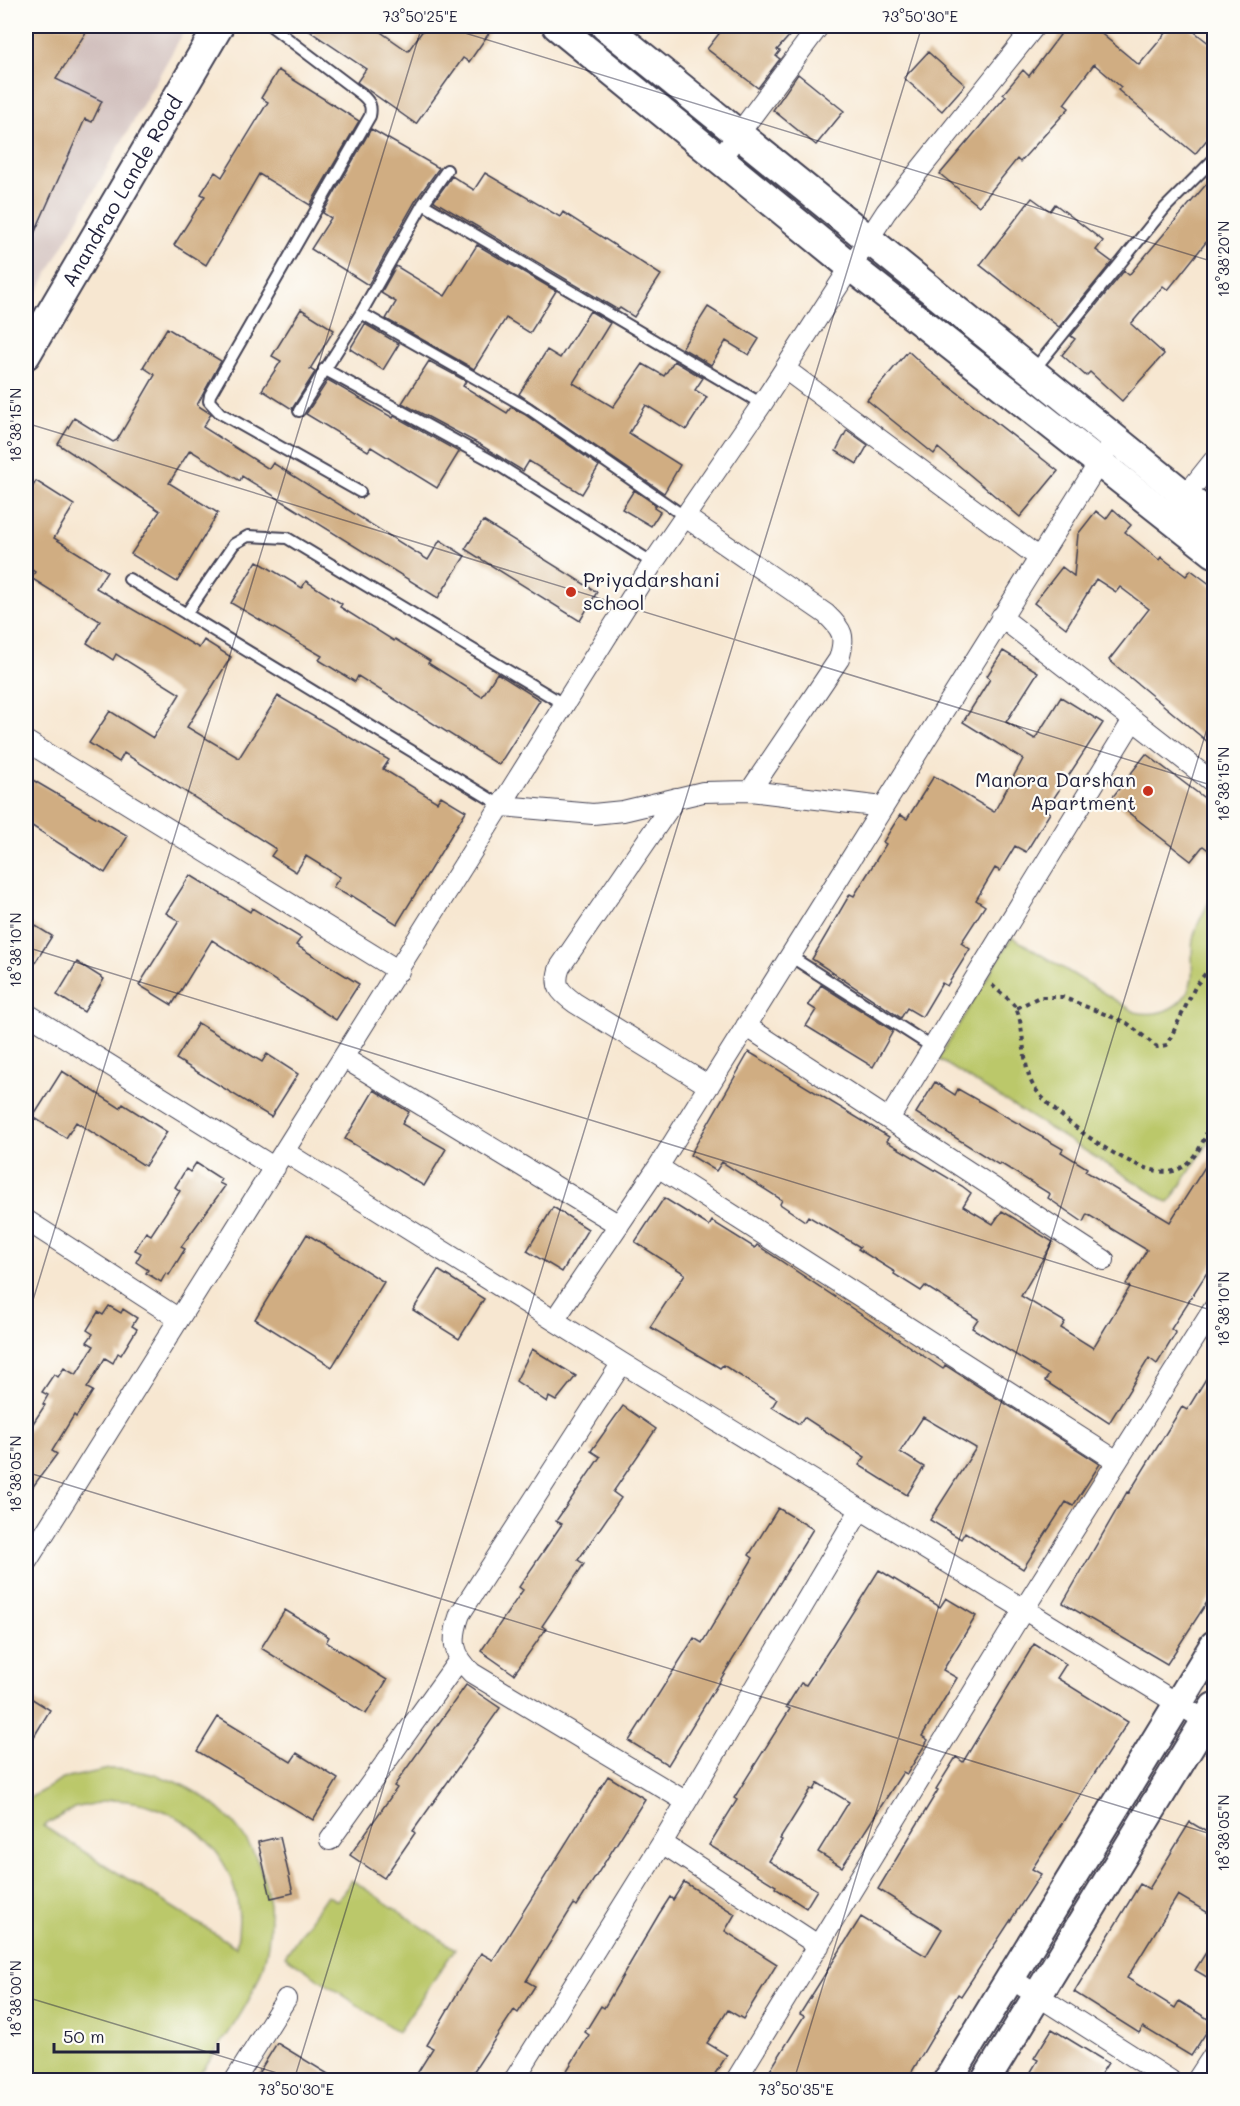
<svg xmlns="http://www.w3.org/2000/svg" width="1240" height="2106" font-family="Mali,sans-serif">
<rect width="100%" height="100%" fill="#fdfcf7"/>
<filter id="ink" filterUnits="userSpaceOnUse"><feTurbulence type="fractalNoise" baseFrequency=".0167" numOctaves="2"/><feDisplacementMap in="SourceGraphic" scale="12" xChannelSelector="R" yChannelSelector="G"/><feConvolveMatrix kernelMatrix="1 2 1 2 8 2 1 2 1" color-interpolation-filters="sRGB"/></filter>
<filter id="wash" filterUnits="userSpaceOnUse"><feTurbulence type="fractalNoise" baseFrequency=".008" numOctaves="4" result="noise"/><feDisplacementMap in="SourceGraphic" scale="24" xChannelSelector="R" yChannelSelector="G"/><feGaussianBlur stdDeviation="1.35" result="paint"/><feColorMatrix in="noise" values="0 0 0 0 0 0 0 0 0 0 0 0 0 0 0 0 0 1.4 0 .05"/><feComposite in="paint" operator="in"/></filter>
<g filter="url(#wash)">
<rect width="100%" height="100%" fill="#f7e7d1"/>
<path fill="#d1c0bd" d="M26 26H187L26 312Z"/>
<path fill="#bbc86a" stroke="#6e7552" stroke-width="1.5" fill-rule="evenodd" d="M1211 897 1214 900V1134L1169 1203 938 1059 1012 937 1135 1012C1161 1018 1187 1006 1192 978 1193 966 1191 953 1193 940 1195 926 1205 911 1211 897Z
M109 1769C215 1769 294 1861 263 1966 251 2007 219 2045 196 2080H26V1800L63 1779ZM111 1800C190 1800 253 1867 236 1947L43 1826 74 1808Z
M352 1880 455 1949 398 2032 285 1956 327 1895 337 1901Z"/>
<g id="blocks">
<path fill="#d0ad82" d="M26 26H90L56 79 102 101 92 122 85 119 26 252Z
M302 26H372L408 51 426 26H494L469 62 463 58 416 124 357 82 366 69Z
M725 26H798L777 50 780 51 776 56 780 59 758 88 707 49Z
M1048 26H1092L1139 65 1172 26H1187L1215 48V130L1195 154 1118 90 1121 87 1094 64 1064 104 1069 108 1020 162 1017 159 979 206 940 174 1006 96 1003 94 1023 70 1029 76 1060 35Z
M928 52 965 85 942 111 904 78Z
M278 70 359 121 310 205 259 174 206 265 174 245 205 196 201 194 215 172 222 177 268 102 261 98Z
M798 74 844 111 816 145 773 110Z
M371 129 439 168 416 200 368 285 311 249 331 218 323 213Z
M485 173 560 217 563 212 661 275 634 317 620 308 618 310 434 201 452 176 474 190Z
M1215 174V231L1168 290 1163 286 1131 324 1164 354 1122 401 1090 372 1086 376 1062 355 1075 339 1071 336 1124 271 1129 275Z
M1032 198 1050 211 1055 204 1103 241 1096 250 1112 262 1059 327 980 265Z
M477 245 556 291 530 333 506 318 474 369 386 319 396 302 381 293 396 266 445 296Z
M708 307 759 339 749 355 726 341 711 365 682 348Z
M301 309 334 330 310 369 315 372 292 409 262 390 281 361 272 356Z
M590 311 610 323 573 383 613 407 643 364 664 376 674 361 703 378 695 390 707 397 686 430 646 405 629 433 680 465 664 493 519 394 547 350 560 358Z
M365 324 399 344 383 370 350 349Z
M167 328 221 361 197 405 211 414 203 427 269 469 273 463 428 560 440 540 465 556 438 598 242 476 240 481 190 450 169 483 218 513 177 582 131 554 160 511 58 444 74 418 113 442 117 440 155 375 143 367Z
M908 351 930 371 1058 471 1020 517 938 448 934 454 867 400Z
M429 361 466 381 463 386 507 413 511 407 524 414 599 466 582 494 529 461 523 471 479 444 402 403Z
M328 380 393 418 394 416 459 452 437 488 371 447 368 451 306 414Z
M847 430 868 445 857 464 836 451Z
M36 481 74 505 54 538 107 571 96 588 199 648 204 640 231 657 187 727 239 758 278 696 389 760 383 769 437 802 441 796 466 811 397 924 351 895 350 897 333 887 340 877 306 856 296 872 271 856 276 849 124 753 119 762 89 743 110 711 153 738 180 694 116 654 113 660 87 643 100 621 31 578 35 572 26 566V497Z
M634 490 656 505 654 508 660 512 651 526 622 509Z
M1113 509 1131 525 1125 532 1159 560 1161 557 1186 576 1191 570 1215 588V748L1109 660 1149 609 1120 587 1116 592 1096 579 1066 628 1034 603 1062 567 1074 576 1078 534 1096 511 1106 519Z
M483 521 597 592 580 621 465 549Z
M257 561 302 588 306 581 342 604 340 607 394 641 395 639 430 661 428 663 482 697 497 673 540 700 499 765 358 676 355 682 319 660 322 656 231 603Z
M1003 651 1038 672 1006 722 1035 739 1061 697 1103 723 1046 810 1050 813 1026 852 1015 846 1000 871 995 868 976 900 985 906 961 943 970 949 947 986 942 983 922 1017 907 1008 901 1018 812 959 850 894 854 896 886 844 883 842 900 815 907 819 934 776 994 812 1023 759 963 722 990 679 987 676Z
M1146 754 1215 806V855L1203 846 1191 861 1111 799Z
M26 776 128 836 105 873 26 822Z
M190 875 250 912 252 908 301 938 296 945 359 984 336 1020 212 940 172 1005 139 985 179 921 166 913Z
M26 920 52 936 26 977Z
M77 962 104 979 84 1012 57 995Z
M821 985 893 1031 873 1067 806 1026 816 1010 808 1005Z
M198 1023 262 1062 267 1054 298 1074 271 1117 176 1059Z
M749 1052 889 1137 886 1141 962 1186 971 1193 963 1206 993 1224 1002 1211 1053 1242 1021 1296 1065 1322 1061 1328 1093 1348 1130 1287 1126 1284 1147 1250 1087 1214 1083 1222 1048 1198 1050 1194 1000 1163 999 1165 916 1113 935 1082 955 1095 958 1089 1063 1149 1061 1152 1087 1168 1085 1171 1170 1222 1215 1151V1260L1171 1329 1176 1333 1157 1364 1149 1358 1109 1423 1045 1381 1049 1375 972 1328 978 1319 925 1286 921 1291 894 1274 895 1272 858 1249 860 1247 808 1216 805 1221 780 1204 782 1200 722 1162 716 1171 690 1155Z
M62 1071 120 1108 123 1104 167 1132 145 1166 76 1122 66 1138 33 1117Z
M374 1090 409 1112 402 1124 446 1149 424 1186 345 1139Z
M196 1163 221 1179 219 1183 225 1186 181 1247 185 1249 169 1275 166 1273 161 1282 146 1273 148 1270 136 1262 141 1253 135 1250 146 1232 151 1235 180 1191 175 1187 186 1169 190 1172Z
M664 1198 709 1226 712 1221 755 1248 757 1245 943 1369 945 1365 1100 1464 1073 1506 1066 1502 1023 1569 965 1532 961 1539 930 1520 976 1448 923 1417 900 1452 924 1467 907 1495 859 1465 865 1457 804 1417 799 1424 772 1407 777 1399 723 1365 720 1368 650 1327 685 1274 635 1242Z
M553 1207 588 1229 562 1272 527 1251Z
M307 1234 384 1282 332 1367 255 1319Z
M438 1270 484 1299 459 1339 413 1310Z
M109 1306 121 1313 123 1309 137 1318 132 1326 137 1329 121 1355 118 1353 113 1363 105 1358 87 1388 93 1391 76 1417 74 1415 52 1451 57 1454 26 1496V1434L45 1405 43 1404 48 1395 42 1392 54 1374 58 1377 64 1368 76 1375 94 1346 87 1342 93 1334 87 1330 98 1312 103 1315Z
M532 1349 576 1376 556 1401 549 1397 547 1402 516 1381Z
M1215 1364V1590L1167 1664 1063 1603 1127 1492 1129 1493 1182 1407 1187 1410Z
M623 1406 656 1429 613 1492 621 1498 578 1560 584 1564 542 1626 546 1629 514 1674 481 1651 523 1590 519 1587 562 1524 556 1521 600 1457 591 1451Z
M778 1508 813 1529 668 1765 629 1741 694 1638 702 1643 753 1558 749 1555Z
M879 1570 940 1607 946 1598 976 1616 943 1670 957 1678 922 1736 928 1740 907 1774 903 1772 842 1867 818 1852 849 1802 818 1783 814 1790 811 1789 780 1839 782 1840 769 1861 817 1890 806 1908 775 1888 776 1886 709 1845 737 1800 734 1798 790 1709 786 1707 801 1683 806 1685 829 1650Z
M285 1610 329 1637 326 1642 387 1680 366 1714 261 1648Z
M1034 1644 1066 1664 1057 1678 1128 1722 1032 1869 1041 1874 961 1996 958 1994 907 2080H764L804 2016 800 2014 861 1917 926 1956 942 1929 878 1889 938 1790 936 1789 956 1757 963 1762Z
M466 1685 500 1708 413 1831 415 1833 384 1878 350 1855 397 1788 394 1786Z
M26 1695 50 1710 26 1750Z
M218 1717 291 1762 297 1753 338 1779 313 1820 197 1751Z
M608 1776 645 1799 577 1906 574 1904 526 1981 535 1986 518 2013 514 2010 468 2080H413L433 2048 427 2045 481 1953 493 1960Z
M1190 1822 1215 1837V1917L1178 1895 1127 1978 1175 2008 1179 2001 1213 2022 1191 2056 1143 2027 1139 2033 1074 1992 1140 1884 1149 1889Z
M280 1837 293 1893 271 1898 258 1842Z
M684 1882 735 1914 725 1931 777 1964 743 2019 728 2010 707 2043 727 2055 711 2080H561L589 2035 585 2032 601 2006 604 2008 659 1914 670 1897 673 1900Z
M1215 1938V1982L1195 1970Z
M1052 2029 1108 2063 1097 2080H1026L1038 2060 1034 2058Z
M277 2043 338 2080H254Z"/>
</g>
</g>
<g filter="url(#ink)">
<use href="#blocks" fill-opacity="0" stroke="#424052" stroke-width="1.5"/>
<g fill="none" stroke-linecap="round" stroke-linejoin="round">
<defs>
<path id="lane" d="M271 26 362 95C370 102 372 106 370 116L210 395 209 401 220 413 360 492
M423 204 762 404
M361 313 528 408 684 516
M324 369 492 461 653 563
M1033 371 1165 208 1214 159
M299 411 361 313 423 204 447 170
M129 579 502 806
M186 614 234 544 248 536 287 538 565 705
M790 956 932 1047"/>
<path id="street" d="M720 159 819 26
M785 369 1038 557
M1178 505 1214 460
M684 516 826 614C843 630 846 636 839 659L750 791
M1001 617 1214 783
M26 741 399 971
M676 798 560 967C553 986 560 992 575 1003L709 1086
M502 806 593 814 623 811 703 792 750 791 883 807
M26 1013 275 1168
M746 1026 1104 1260
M344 1058 619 1225
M889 1119 1133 720
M285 1152 622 1363 1206 1721
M658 1167 1117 1461
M26 1220 179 1319
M555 1319 658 1167 1105 453
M622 1363 460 1614C451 1640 452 1654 472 1673L685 1801
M26 1563 653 563 762 404 886 212 1035 26
M330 1840 459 1660
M662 1843 819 1946
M1010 1978 1170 2080
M235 2080 286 1999
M514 2080 662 1843 860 1510
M736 2080 1024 1609 1214 1308
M1197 2080 1214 2054"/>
<g id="secondary">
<path d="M557 26 850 266 1214 553"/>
<path d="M605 26 1214 519"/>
<path id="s1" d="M26 355 219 26"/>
<path d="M948 2080 1214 1645"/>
<path d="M986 2080 1214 1707"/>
</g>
</defs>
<use href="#lane" stroke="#424052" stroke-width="14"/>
<use href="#street" stroke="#424052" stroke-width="22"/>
<use href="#secondary" stroke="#424052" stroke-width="32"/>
<path stroke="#424052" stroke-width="4" stroke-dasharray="4.5 4.5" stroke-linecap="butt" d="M992 985C999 992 1010 999 1015 1007 1025 1021 1021 1067 1034 1087 1052 1115 1146 1187 1179 1169 1200 1157 1207 1133 1214 1112
M1017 1008 1039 997H1062L1127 1023 1157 1047 1167 1045 1196 985 1214 963"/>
<use href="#lane" stroke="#fff" stroke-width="10"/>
<use href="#street" stroke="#fff" stroke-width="20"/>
<use href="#secondary" stroke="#fff" stroke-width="28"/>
</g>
</g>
<path fill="none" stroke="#22223b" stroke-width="1.5" stroke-opacity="0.45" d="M442 26 1214 262M26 423 1214 786M26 947 1214 1311M26 1323 422 26M26 1472 1214 1835M26 1997 300 2080M294 2080 922 26M794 2080 1214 706"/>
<g fill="#c8321e" stroke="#fdfcf7" stroke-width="2">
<circle cx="571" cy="592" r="6"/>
<circle cx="1148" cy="791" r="6"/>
</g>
<g text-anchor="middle" stroke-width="4.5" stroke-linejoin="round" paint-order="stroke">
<g font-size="20" fill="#22223b" stroke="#fdfcf7">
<text dy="7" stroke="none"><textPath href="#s1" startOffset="190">Anandrao Lande Road</textPath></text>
</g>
<g font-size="20" fill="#22223b" stroke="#fdfcf7" text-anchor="start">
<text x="583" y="587">Priyadarshani<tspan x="583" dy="23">school</tspan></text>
<text x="1136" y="787" text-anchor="end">Manora Darshan<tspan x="1136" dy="23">Apartment</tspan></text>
</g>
</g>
<rect width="1240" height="2106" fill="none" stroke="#fdfcf7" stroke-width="66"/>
<path d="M54 2043v9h164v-9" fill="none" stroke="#22223b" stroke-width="3"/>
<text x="63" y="2043" font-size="18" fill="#22223b" stroke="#fdfcf7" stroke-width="4.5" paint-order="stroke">50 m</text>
<rect x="33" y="33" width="1174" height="2040" fill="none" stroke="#22223b" stroke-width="2"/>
<g font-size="15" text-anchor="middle" fill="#22223b">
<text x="420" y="22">73°50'25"E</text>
<text x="920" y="22">73°50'30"E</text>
<text transform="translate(1224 259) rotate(-90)" y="5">18°38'20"N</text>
<text transform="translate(16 425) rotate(-90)" y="5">18°38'15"N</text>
<text transform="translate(1224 784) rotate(-90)" y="5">18°38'15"N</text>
<text transform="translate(16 950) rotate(-90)" y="5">18°38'10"N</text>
<text transform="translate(1224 1309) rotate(-90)" y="5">18°38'10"N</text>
<text transform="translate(16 1474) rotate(-90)" y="5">18°38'05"N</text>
<text transform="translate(1224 1833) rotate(-90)" y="5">18°38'05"N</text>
<text transform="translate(16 1999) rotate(-90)" y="5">18°38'00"N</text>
<text x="296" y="2095">73°50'30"E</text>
<text x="796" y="2095">73°50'35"E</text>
</g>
</svg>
